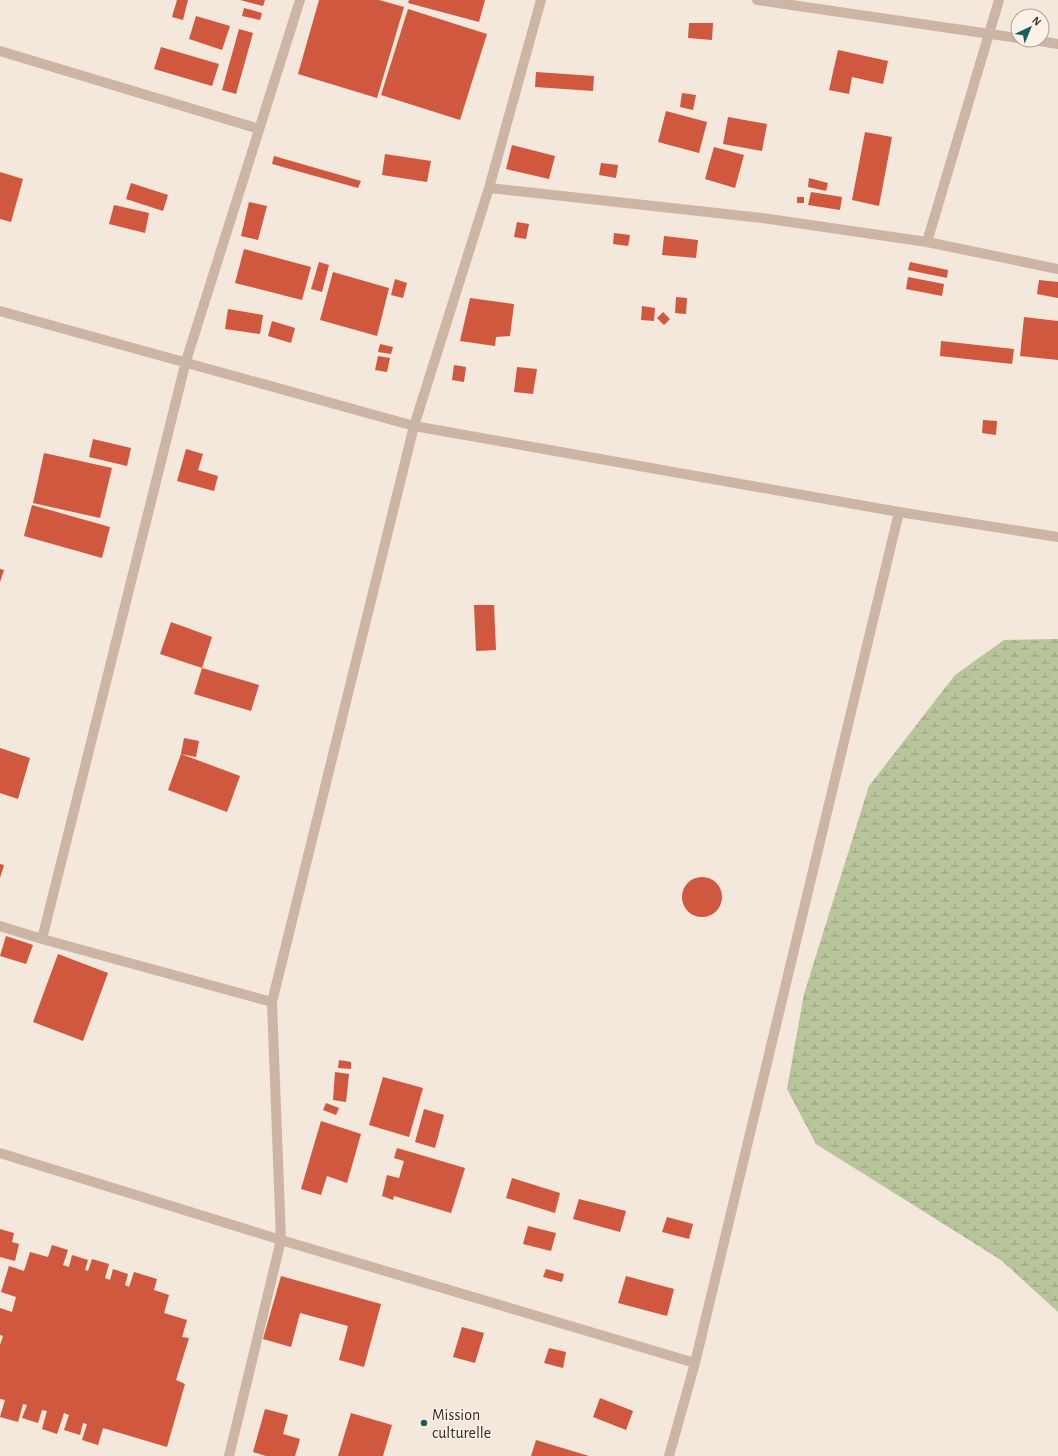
<svg xmlns="http://www.w3.org/2000/svg" width="1058" height="1456" font-family="'Alegreya Sans',sans-serif">
<defs>
<pattern id="wetland-marsh" width="20" height="14" patternUnits="userSpaceOnUse"><rect width="20" height="14" fill="#b8c49a"/><path d="M1 5h8M5 5V1M11 12h8M15 12V8" fill="none" stroke="#979f7e"/></pattern>
</defs>
<rect width="100%" height="100%" fill="#f4e7db"/>
<path fill="url(#wetland-marsh)" d="M1058 639V1312L1001 1260 816 1144 787 1089 804 994 869 786 955 675 1004 640Z"/>
<path fill="#cf583e" d="M177 0H188L183 20 172 17Z
M240 0H265L263 6Z
M319 0H379L404 7 377 98 298 74Z
M409 0H485L479 22 408 3Z
M244 8 262 13 260 20 242 16Z
M408 9 487 34 460 120 381 95Z
M196 16 230 26 222 50 189 39Z
M689 23H713L712 40 688 38Z
M239 29 253 33 236 94 222 90Z
M161 47 219 64 212 86 154 69Z
M838 50 888 61 883 84 852 77 849 94 829 90Z
M536 72 594 76 593 91 535 87Z
M682 93 696 95 693 110 680 107Z
M666 111 707 122 699 153 658 142Z
M728 117 767 124 762 151 723 144Z
M865 132 892 137 879 206 852 200Z
M512 145 555 156 549 179 506 169Z
M714 147 744 155 735 188 705 179Z
M385 154 431 161 427 182 382 175Z
M274 156 361 181 358 188 272 164Z
M601 163 618 165 616 178 599 175Z
M0 172 23 179 11 222 0 219Z
M809 178 828 183 826 191 808 187Z
M131 183 168 195 163 211 126 199Z
M811 192 842 197 840 210 808 205Z
M797 197H804V203H797Z
M249 202 267 206 258 240 241 236Z
M114 205 149 213 145 233 109 224Z
M517 222 529 224 526 239 514 237Z
M614 233 630 235 628 246 613 244Z
M664 236 698 240 696 258 662 255Z
M244 249 311 267 302 300 235 283Z
M319 262 329 265 322 292 311 289Z
M910 262 948 270 947 278 908 270Z
M333 272 389 288 377 336 320 320Z
M908 277 944 284 942 296 906 289Z
M395 279 407 283 403 298 391 295Z
M1039 280 1058 282V298L1037 294Z
M676 297 687 298 686 314 675 313Z
M470 298 514 304 510 336 496 337 495 346 460 341Z
M642 306 655 308 654 321 641 320Z
M228 309 263 315 260 334 225 329Z
M663 312 670 319 664 325 657 318Z
M1024 317 1058 321V360L1020 356Z
M272 321 295 328 291 343 268 336Z
M941 341 1014 349 1012 364 940 356Z
M380 344 393 347 391 354 378 352Z
M378 356 390 358 387 372 375 370Z
M454 365 466 367 464 382 452 380Z
M517 367 537 369 533 394 514 392Z
M983 420 997 421 996 435 982 433Z
M93 439 131 448 127 466 89 457Z
M186 449 203 454 198 470 218 476 214 491 177 481Z
M44 453 112 468 100 518 33 503Z
M32 505 110 527 102 558 24 536Z
M0 569 4 570 0 582Z
M474 605H494L496 650 476 651Z
M171 622 212 637 202 668 160 654Z
M202 668 259 685 251 711 194 694Z
M184 738 199 741 196 757 181 754Z
M0 748 30 758 18 799 0 793Z
M181 754 240 776 227 812 168 790Z
M0 864 4 865 0 878Z
M682 897a20 20 0 1 1 40 0a20 20 0 1 1-40 0Z
M6 936 33 945 26 964 0 956Z
M58 954 108 973 83 1041 33 1022Z
M339 1060 351 1062V1069L338 1068Z
M335 1072 349 1074 346 1102 333 1100Z
M383 1077 423 1088 409 1137 369 1125Z
M326 1103 339 1108 336 1115 323 1110Z
M424 1109 444 1115 435 1148 415 1142Z
M321 1121 361 1134 347 1183 327 1176 321 1195 301 1189Z
M397 1148 465 1168 451 1213 394 1196 393 1200 382 1196 387 1175 399 1178 404 1161 394 1158Z
M512 1178 560 1193 555 1213 506 1198Z
M579 1199 626 1211 620 1232 573 1219Z
M667 1217 693 1224 689 1239 662 1232Z
M528 1226 556 1233 551 1251 523 1244Z
M0 1229 14 1233 12 1242 19 1244 15 1261 0 1257Z
M52 1245 68 1250 63 1265 69 1267 72 1255 88 1260 85 1270 88 1271 92 1259 109 1264 105 1278 110 1280 113 1269 128 1274 125 1285 129 1287 134 1272 157 1279 154 1290 169 1295 164 1313 187 1320 182 1337 189 1338 176 1380 185 1384 167 1447 103 1428 98 1445 82 1440 87 1424 83 1423 80 1435 64 1430 69 1415 64 1413 57 1434 42 1429 47 1411 42 1410 38 1423 22 1418 27 1405 23 1404 18 1422 0 1417 5 1400 0 1399V1345L3 1336 0 1335V1308L12 1312 16 1297 1 1292 9 1266 24 1271 30 1252 48 1257Z
M546 1269 564 1274 562 1282 543 1277Z
M281 1276 381 1304 364 1367 339 1360 348 1326 300 1313 291 1347 263 1339Z
M626 1276 674 1289 667 1316 618 1303Z
M462 1327 484 1333 475 1363 453 1357Z
M549 1348 566 1352 563 1368 544 1363Z
M600 1398 633 1411 626 1430 593 1417Z
M265 1409 288 1415 283 1434 300 1439 295 1456H266L253 1452Z
M351 1413 392 1425 383 1456H338Z
M536 1440 589 1456H531Z"/>
<g fill="none" stroke-linecap="round" stroke-linejoin="round">
<path stroke="#cdb5a6" stroke-width="10" d="M757 0 1018 38
M1033 40 1058 44
M0 51 259 129
M489 188 762 218 927 242 1058 269
M927 242 999 0
M0 311 414 426 899 512 1058 537
M0 926 42 939
M272 1002 42 939 186 361 300 0
M0 1153 281 1240 695 1363
M229 1456 281 1240 272 1002 414 426 489 188 541 0
M669 1456 695 1363 899 512"/>
</g>
<circle fill="#195d5d" stroke="#fbf1e8" stroke-width="1.5" cx="424" cy="1423" r="4"/>
<g text-anchor="middle" stroke-width="3" stroke-linejoin="round" paint-order="stroke">
<g font-size="16" fill="#382c27" stroke="#fbf1e8" text-anchor="start">
<text x="432" y="1420">Mission<tspan x="432" dy="18">culturelle</tspan></text>
</g>
</g>
<g transform="translate(1030 28) rotate(44)"><circle r="19" fill="#fbf1e8" stroke="#ada29b"/>
<path d="M0-3L7 15L0 10L-7 15Z" fill="#195d5d"/>
<text y="-6" font-size="11" font-weight="bold" text-anchor="middle" fill="#382c27">N</text>
</g>
</svg>
